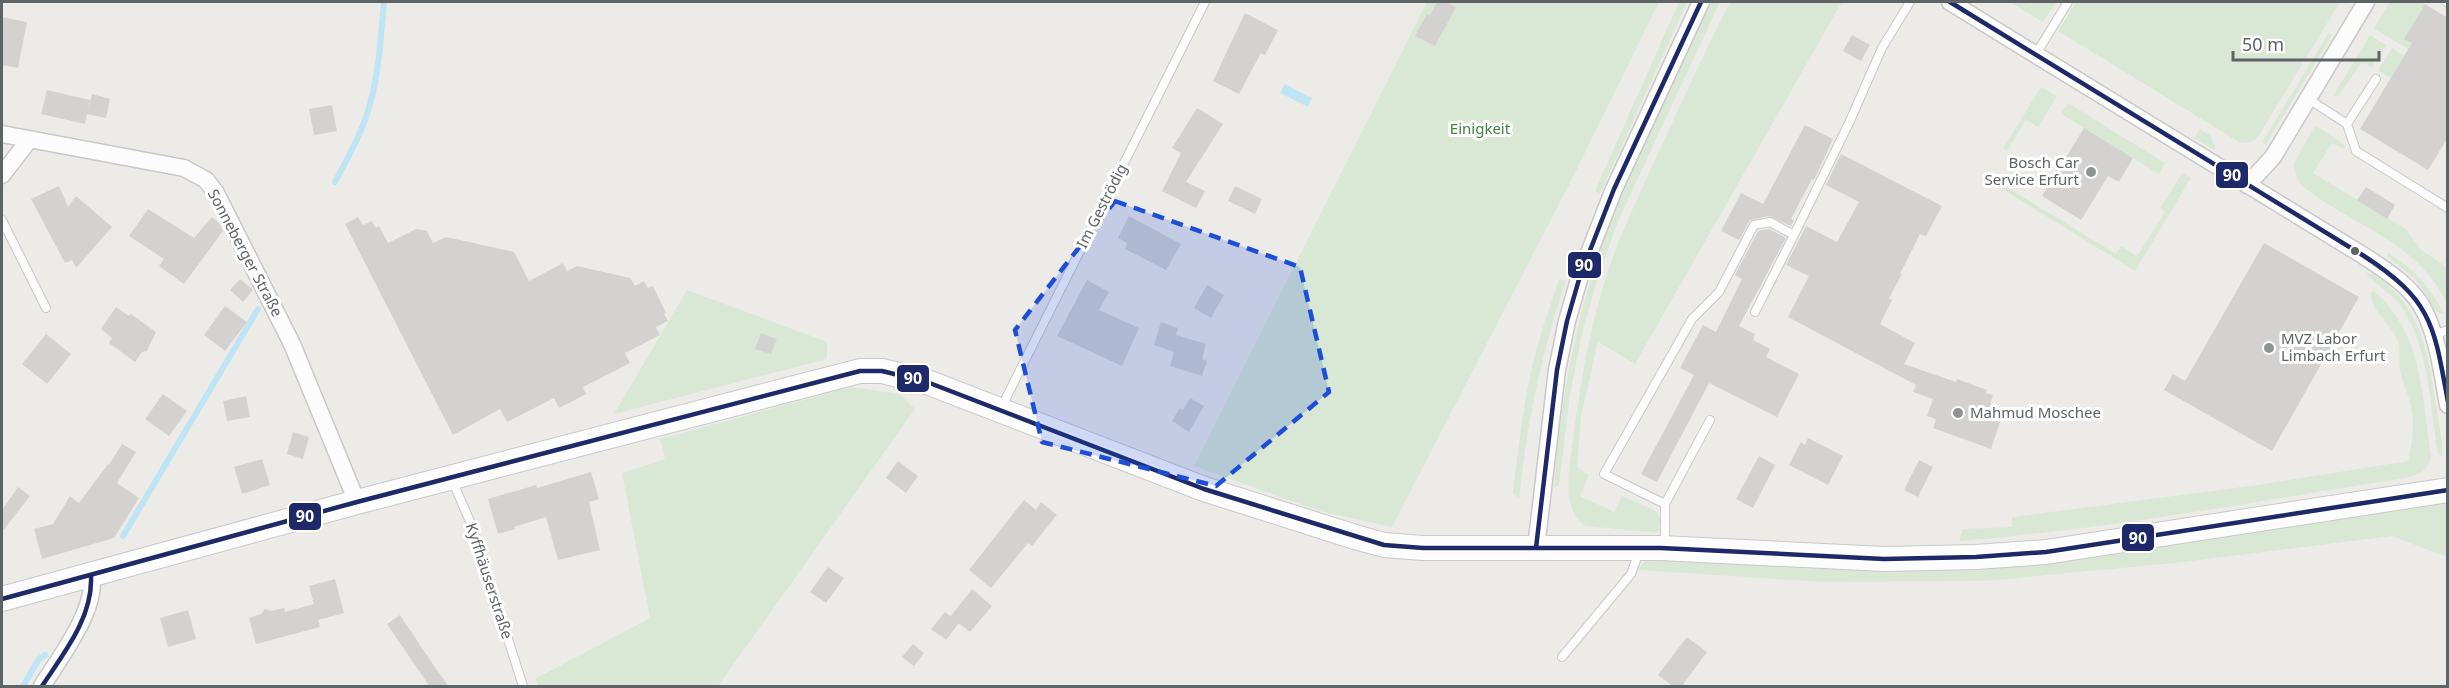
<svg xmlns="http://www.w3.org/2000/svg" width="2449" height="688" font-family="'Noto Sans',sans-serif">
<rect width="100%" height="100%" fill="#edebe8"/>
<path fill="#d9e8d4" d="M1427 2H1659L1573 177 1392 527 1320 511 1194 466Z
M1679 2H1687L1600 194 1595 191Z
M1711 2H1720L1618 221 1596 283 1581 338 1570 395 1559 485 1554 488C1560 396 1578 308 1610 221 1624 185 1643 149 1659 113 1676 76 1692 38 1711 2Z
M1730 2H1842L1635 364 1598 342 1581 416 1577 467 1589 475 1580 496 1614 512 1622 496 1656 511 1660 519 1658 533 1585 526C1560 509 1570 466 1573 440 1580 384 1590 325 1608 271 1620 234 1638 198 1654 162 1679 108 1703 55 1730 2Z
M2010 2H2027L2031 4 2033 2H2056L2043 22Z
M2076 2H2340L2259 135C2253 142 2248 144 2239 142L2058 31Z
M2390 2H2422L2425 4 2405 38 2422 49 2411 51 2374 28Z
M2329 32 2331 37 2265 146 2263 141Z
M2370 35 2386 45 2372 68 2366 63 2361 64 2338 96H2333Z
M2392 48 2407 57 2391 78 2378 70Z
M2041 87 2057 96 2038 127 2026 120 2007 151 2003 148Z
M2068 103 2165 163 2159 174 2061 114Z
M2315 125 2346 146 2343 149 2332 143 2313 173 2406 229 2421 250 2447 267V304C2416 238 2351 227 2300 184L2294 170V163Z
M2200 129 2211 136 2215 147 2214 150 2194 138Z
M2182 173 2191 178 2135 271 1989 181 1987 175 2116 254 2121 246 2137 256 2165 212 2160 208Z
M2389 253C2414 269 2430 287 2444 314L2436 311 2417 281 2387 256Z
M2366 273C2377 274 2384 281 2392 289 2426 322 2430 367 2437 412 2439 426 2444 443 2442 457L2438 454C2430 407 2429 343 2399 304 2389 291 2375 285 2366 273Z
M1559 279 1566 281C1541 354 1527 423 1519 499L1513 493C1519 441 1525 387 1540 337 1546 317 1553 298 1559 279Z
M687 290 827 342V359L614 414Z
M2374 291C2423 334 2422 396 2431 456 2428 469 2423 473 2410 477 2260 501 2110 529 1959 541L1963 529 2012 527V517L2258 485 2408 461C2412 443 2415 425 2411 406 2408 395 2403 383 2400 371 2398 359 2402 346 2395 335 2388 322 2370 309 2371 293Z
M851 387 900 394 915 409 718 686H539L535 679 650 618 622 473 665 459 660 439Z
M2445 501 2447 504V557L2392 536 2174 563 1986 581 1820 582 1638 570 1647 558 1833 567Z"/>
<path fill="#bfe5f5" d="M1285 84 1312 98 1308 107 1280 93Z"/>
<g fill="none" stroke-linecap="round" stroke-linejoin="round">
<path stroke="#bfe5f5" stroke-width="6" d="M335 182C348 157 363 131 370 104 379 72 381 35 384 2
M123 536 258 309
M23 686 39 659 45 655"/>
</g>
<path fill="#d4d2d1" d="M1437 2H1444L1456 7 1435 46 1415 36 1427 14 1430 15Z
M2425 4 2448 18V137L2428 170 2360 129 2412 43 2404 39Z
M1245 13 1278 30 1265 55 1261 53 1239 94 1213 81Z
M2 17 27 22 18 68 2 65Z
M1852 35 1870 45 1861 61 1843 51Z
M47 90 90 100 85 124 41 114Z
M92 94 110 99 106 118 87 114Z
M332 105 337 131 314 135 309 109Z
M1197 108 1223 124 1186 182 1205 191 1196 208 1162 191 1181 153 1172 148Z
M1805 125 1833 139 1814 180 1812 179 1791 219 1794 220 1791 226 1769 216 1750 220 1739 240 1721 231 1741 193 1763 204Z
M2084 128 2133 158 2119 182 2108 176 2081 220 2042 196Z
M1841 154 1942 206 1926 236 1920 234 1900 274H1902L1889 298 1892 300 1880 324 1915 343 1904 364 1956 382 1957 379 1987 390 1986 393 1993 395 1990 404 1993 405 1989 418 2000 422 1991 449 1933 428 1936 419 1927 416 1933 399 1913 392 1916 385 1788 317 1809 276 1786 265 1806 226 1837 242 1859 202 1826 185Z
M59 186 68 207 76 196 112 227 76 268 72 260 65 263 31 199Z
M1235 186 1262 199 1255 214 1228 201Z
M2366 187 2395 205 2387 219 2357 200Z
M148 209 194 238 212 217 220 224 223 231 184 284 159 266 164 259 129 236Z
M1129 216 1181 244 1166 270 1125 249 1127 243 1118 238Z
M358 217 363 225 372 221 376 228 379 226 388 243 416 229 427 231 433 243 446 237 514 252 529 281 563 263 567 271 577 266 630 278 635 286 644 281 648 288 653 286 666 313 664 314 668 321 656 327 660 335 625 353 630 363 583 387 586 394 573 401 559 408 554 398 507 422 500 409 453 435 345 224Z
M1769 229 1786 238 1739 326 1755 334 1753 340 1770 349 1766 357 1799 374 1777 417 1709 383 1657 482 1641 474 1694 375 1680 368 1703 325 1716 332 1742 279 1735 275 1758 231Z
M2264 243 2359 297 2272 451 2164 390 2173 374 2185 381Z
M240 279 253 290 243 302 230 290Z
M1087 280 1109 292 1099 310 1139 328 1122 366 1057 336Z
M1207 285 1224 295 1211 318 1194 308Z
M225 306 247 322 225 351 204 335Z
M116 307 129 316 131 314 156 332 147 351 142 352 135 362 109 343 112 338 101 329Z
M1161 322 1178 328 1176 335 1206 344 1202 359 1207 361 1202 376 1170 366 1174 352 1154 345Z
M761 333 777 339 771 354 755 349Z
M46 334 71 354 47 384 22 364Z
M163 394 187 411 169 436 145 419Z
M246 396 250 417 227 421 223 401Z
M1190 398 1204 406 1189 432 1172 421 1180 408 1183 410Z
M293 432 309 437 303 459 287 454Z
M1808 438 1843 456 1828 485 1789 465 1801 442 1805 445Z
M122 444 136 452 117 483 139 498 114 538 42 559 34 529 53 524 70 496 79 503 108 464 109 465Z
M1759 456 1775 465 1753 508 1736 499Z
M262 459 270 485 242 494 234 467Z
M1919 460 1933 467 1918 497 1904 490Z
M898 461 918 476 906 493 886 478Z
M591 472 599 499 589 502 600 550 558 560 546 517 514 527 515 529 498 534 488 499 536 485 537 488Z
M18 487 30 496 2 532V510Z
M1024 500 1036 510 1041 502 1057 515 1032 546 1028 543 991 588 969 570Z
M828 567 844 578 826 603 810 592Z
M335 579 344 613 318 620 320 627 256 644 249 618 261 614 265 609 271 611 284 608 285 612 314 604 309 586Z
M972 589 992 606 970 632 950 617Z
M188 610 196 639 168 647 160 618Z
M945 612 959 623 946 640 931 629Z
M400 615 430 660 449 687H430L387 624Z
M1687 637 1707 652 1681 687H1674L1658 675Z
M913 644 924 653 914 666 902 657Z"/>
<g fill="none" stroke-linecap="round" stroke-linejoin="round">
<defs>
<path id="lane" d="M2446 2 2448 3
M2036 54 2068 2
M2307 98 2347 124 2356 151 2448 208
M2347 124 2376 79
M2 220 46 308
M1794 235 1849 123 1882 48 1910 2
M2433 335 2448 330
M1001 408 1205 2
M452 480 472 526 523 686
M1665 504 1710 420
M1662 545 1665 537V504L1604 474 1692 319 1719 292 1754 225 1770 222 1794 235 1755 312
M1562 657 1631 574 1639 552"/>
<path id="street" d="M1950 2 2364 256C2384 269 2408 284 2421 305 2438 334 2442 373 2448 405
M2 134 184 168 206 180 216 193 292 344 357 502
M2 175 29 140
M2247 185 2273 157 2366 2
M1536 548 1557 370 1567 321 1580 276 1614 189 1701 2
M42 686C59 659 98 608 91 576"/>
<path id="secondary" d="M2 599 357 502 860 371H882L927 382 1204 489 1355 537 1384 545 1423 548H1661L1884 559 1976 557 2046 552 2448 490"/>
</defs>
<use href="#lane" stroke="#c8c8c8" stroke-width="10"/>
<use href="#street" stroke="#c8c8c8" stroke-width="19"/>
<use href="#secondary" stroke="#c9c9c9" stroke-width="26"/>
<use href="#lane" stroke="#fcfcfc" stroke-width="8"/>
<use href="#street" stroke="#fcfcfc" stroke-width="16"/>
<use href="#secondary" stroke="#fcfcfc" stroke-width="24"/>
<defs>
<path id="bus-1" d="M1950 2 2364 256C2433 301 2434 326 2448 402
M1536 548 1557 370 1567 321 1580 276 1614 189 1701 2
M2 599 357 502 860 371H882L927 382 1204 489 1384 545 1423 548H1661L1884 559 1976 557 2046 552 2448 490
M42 686C64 653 93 617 91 576"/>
</defs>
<use href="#bus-1" stroke="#fff" stroke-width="9"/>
<use href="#bus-1" stroke="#1d2968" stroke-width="4.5"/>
</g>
<path fill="#1d4ed8" fill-opacity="0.2" stroke="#1d4ed8" stroke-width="4.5" stroke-dasharray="12 8" stroke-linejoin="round" d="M1115 201 1300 267 1329 392 1216 486 1042 442 1015 330Z"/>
<g fill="#909394" stroke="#fff" stroke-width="2">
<circle cx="2091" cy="172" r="6"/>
<circle cx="2269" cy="348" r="6"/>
<circle cx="1958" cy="413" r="6"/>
</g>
<circle fill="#5e6366" stroke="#fff" stroke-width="2" cx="2355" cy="251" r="5"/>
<g text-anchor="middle" stroke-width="6" stroke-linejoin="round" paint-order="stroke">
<g font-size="15" fill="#408239" stroke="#fff">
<text x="1480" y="134">Einigkeit</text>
</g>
<g font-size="15" fill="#5e6366" stroke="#fff" text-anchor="start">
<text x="2079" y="168" text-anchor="end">Bosch Car<tspan x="2079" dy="17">Service Erfurt</tspan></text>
<text x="2281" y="344">MVZ Labor<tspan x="2281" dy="17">Limbach Erfurt</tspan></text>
<text x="1970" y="418">Mahmud Moschee</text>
</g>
<g font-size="15" fill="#5e6366" stroke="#fff">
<text transform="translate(1102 206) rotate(-63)" y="5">Im Geströdig</text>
<text transform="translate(245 253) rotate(62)" y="5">Sonneberger Straße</text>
<text transform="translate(489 581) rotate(72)" y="5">Kyffhäuserstraße</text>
</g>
</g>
<g stroke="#fff" stroke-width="2">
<rect x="2215" y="161" width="34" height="28" rx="6" fill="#1d2968"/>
<rect x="1567" y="251" width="35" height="28" rx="6" fill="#1d2968"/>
<rect x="896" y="364" width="34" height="29" rx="6" fill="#1d2968"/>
<rect x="288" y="502" width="34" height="29" rx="6" fill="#1d2968"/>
<rect x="2121" y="523" width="34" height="29" rx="6" fill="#1d2968"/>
</g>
<g font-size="16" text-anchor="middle" font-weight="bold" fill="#fff">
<text x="2232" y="181">90</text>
<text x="1584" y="271">90</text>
<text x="913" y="384">90</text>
<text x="305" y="522">90</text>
<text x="2138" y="544">90</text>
</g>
<rect width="2449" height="688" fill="none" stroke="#5e6366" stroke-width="6"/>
<path d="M2233 51v9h146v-9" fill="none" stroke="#5e6366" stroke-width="3"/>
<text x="2242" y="51" font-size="18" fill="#5e6366" stroke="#ffffff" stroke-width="4.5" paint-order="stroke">50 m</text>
</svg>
